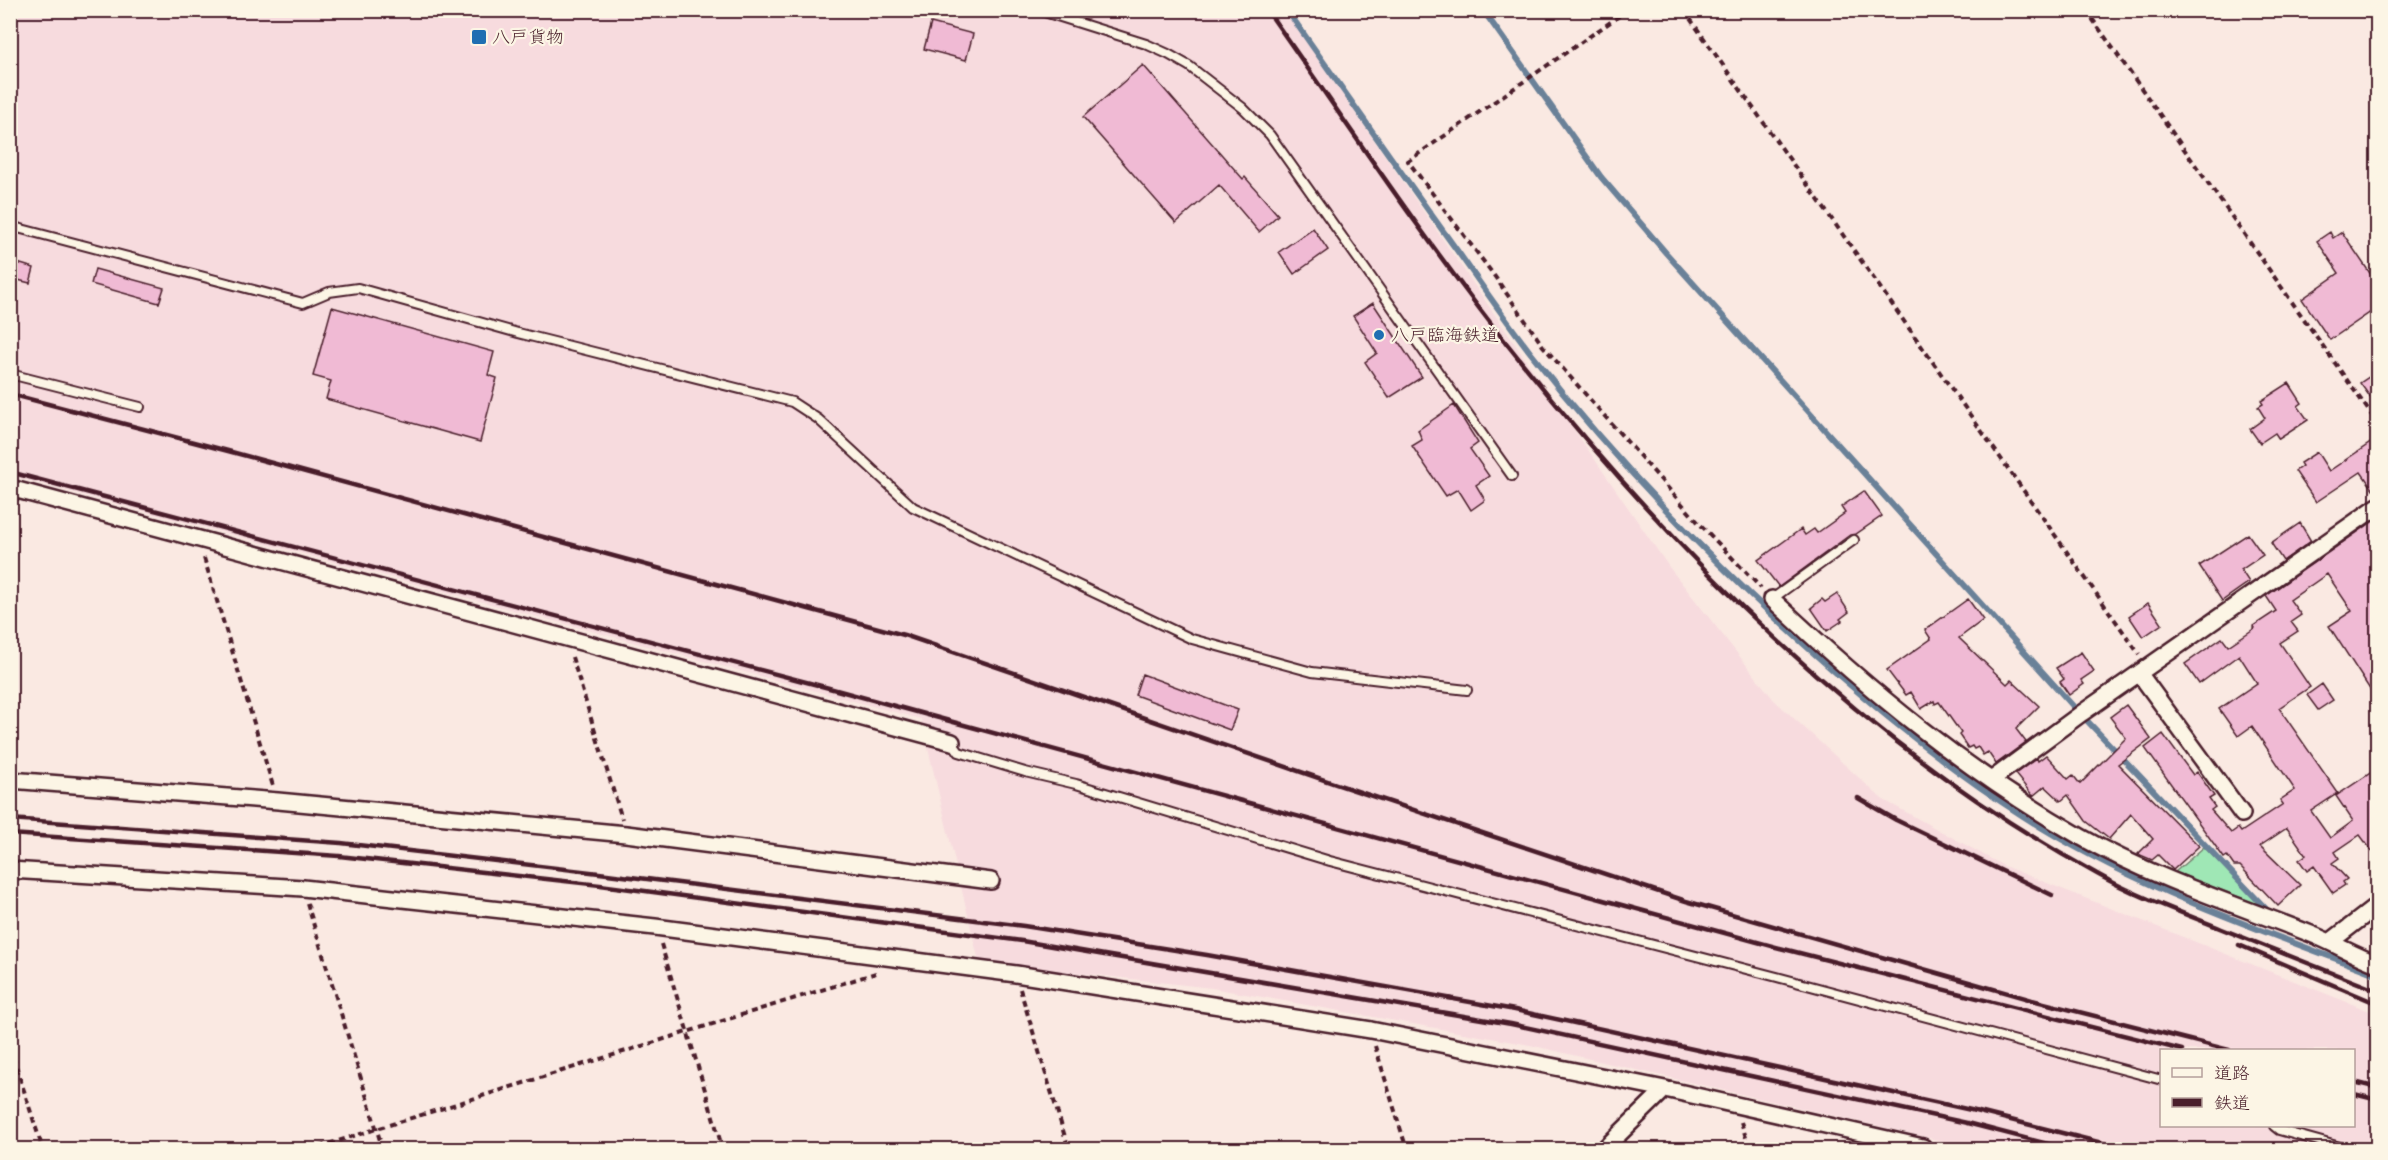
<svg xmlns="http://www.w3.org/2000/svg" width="2388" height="1160" font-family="Itim,'Klee One',sans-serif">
<rect width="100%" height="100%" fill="#fae9e2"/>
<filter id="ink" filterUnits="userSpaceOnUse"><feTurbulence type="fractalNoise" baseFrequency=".0167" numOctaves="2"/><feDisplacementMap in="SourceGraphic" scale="12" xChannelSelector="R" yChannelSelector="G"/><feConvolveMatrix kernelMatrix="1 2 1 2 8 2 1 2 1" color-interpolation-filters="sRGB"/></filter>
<g filter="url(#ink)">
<path fill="#f7dbde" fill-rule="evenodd" d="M10 11H1285L1669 567 1774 700 1882 799 2004 866 2377 1014V1149H1976L1530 1045 1212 988 979 962 921 719 11 476ZM2162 1050H2354V1126H2162Z"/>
<path fill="#9fe7b5" stroke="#748370" stroke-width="1.5" d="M2204 847 2262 906 2175 872Z"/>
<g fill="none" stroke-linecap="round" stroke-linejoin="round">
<path stroke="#6a8198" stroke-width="6" d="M1287 10C1343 90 1399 170 1456 249 1480 283 1504 318 1530 352 1606 450 1692 541 1784 626 1859 695 1937 761 2023 816 2131 886 2259 929 2378 975
M1483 10 1601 177 1666 253 2073 706 2272 915"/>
</g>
<path fill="#f0bad4" stroke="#4a1f2b" stroke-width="1.5" d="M931 23 973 34 966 60 924 49Z
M1143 65 1243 179 1245 177 1278 215 1259 232 1219 185 1176 223 1083 117Z
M1313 228 1328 250 1294 274 1279 252Z
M2330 232 2333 238 2342 232 2378 285V307L2330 340 2302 299 2339 273 2317 241Z
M14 262 34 268 30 283 10 278Z
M95 269 164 288 159 303 91 284Z
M1373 303 1422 377 1389 398 1365 362 1377 353 1353 316Z
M332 307 494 352 488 375 497 378 480 442 326 399 331 381 313 376Z
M2378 371V408L2360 383Z
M2289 383 2302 403 2298 406 2308 420 2279 439 2275 433 2260 443 2250 429 2265 418 2258 407 2263 404 2261 401Z
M1454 405 1478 443 1470 449 1489 476 1476 485 1485 500 1471 510 1458 489 1446 496 1412 446 1422 440 1418 430Z
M2378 438V496L2361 472 2316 502 2295 471 2302 466 2300 463 2317 452 2329 471Z
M1864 491 1882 516 1856 534 1850 535 1779 587 1758 560 1801 529 1805 535 1814 529 1817 533 1845 513 1841 507Z
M2378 518V702L2329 626 2352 611 2327 574 2290 600 2301 615 2291 622 2298 631 2280 643 2310 687 2279 708 2338 793 2311 811 2330 838 2353 821 2336 796 2378 768V859L2360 835 2335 852 2339 858 2332 863 2347 879 2343 882 2345 885 2333 893 2314 866 2307 871 2299 860 2306 855 2287 828 2260 846 2300 885 2278 906 2240 866H2234L2227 856 2224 858 2145 748 2163 734 2193 775 2197 772 2214 796 2209 799 2215 807 2211 810 2231 833 2238 828 2241 832 2283 804 2280 800 2295 790 2252 726 2238 736 2219 709 2257 683 2239 655 2199 684 2185 664 2222 638 2228 646 2255 628 2253 626 2276 611 2266 596Z
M2300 523 2311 541 2283 561 2271 543Z
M2248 534 2263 555 2241 570 2249 582 2222 601 2199 566Z
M1837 594 1849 612 1840 619 1842 621 1827 631 1811 608 1822 599 1825 602Z
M1968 599 1983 620 1959 638 2007 684 2011 680 2039 706 2016 729 2026 742 1996 764 1988 752 1983 755 1978 747 1974 749 1972 746 1968 748 1959 735 1961 733 1939 702 1935 704 1934 701 1921 709 1911 692 1906 695 1887 670 1931 639 1925 630Z
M2148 603 2162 624 2143 637 2129 616Z
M2081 652 2094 671 2081 680 2084 684 2069 695 2060 682 2064 679 2056 668Z
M1142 674 1238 710 1230 730 1135 695Z
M2322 684 2333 700 2318 710 2307 695Z
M2126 705 2151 739 2118 764 2199 846 2173 870 2158 855 2152 860 2138 854 2153 839 2131 814 2109 839 2086 821 2068 795 2061 801 2045 786 2033 796 2015 774 2037 758 2038 761 2046 755 2068 779 2073 775 2080 784 2126 738 2110 717Z"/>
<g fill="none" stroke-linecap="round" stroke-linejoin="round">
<defs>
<path id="service" d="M1038 10 1146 44 1168 54 1189 66 1243 108 1270 135 1512 476
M10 226 303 303 329 292 358 288 518 333 792 402 818 419 913 507 1192 639 1312 672 1467 690
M10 374 140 407
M1772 599 1854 540
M952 742 959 752 1025 772 1076 784 1330 861 1777 977 2162 1080
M2274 1126 2279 1130 2351 1150"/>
<path id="minor" d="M10 488 952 742
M1772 599C1867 689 1967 772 2081 837 2154 878 2234 904 2311 934 2334 943 2355 956 2378 964
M2139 673 2242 814
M10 780 278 801 626 834 991 881
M1991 780 2082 713 2378 506
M10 870 303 888 655 927 1016 974 1371 1030 1665 1089 1923 1147 1924 1150
M2330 942 2378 905
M1603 1150 1665 1089"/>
</defs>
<use href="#service" stroke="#4a1f2b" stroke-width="12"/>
<use href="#minor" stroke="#4a1f2b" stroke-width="20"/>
<path stroke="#4a1f2b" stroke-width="4" stroke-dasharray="6 4.5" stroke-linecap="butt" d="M1628 10 1408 161 1493 274 1543 346 1697 521 1761 588
M1684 10 2139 654
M2086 10 2378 424
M204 558 273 786
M572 657 622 819
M307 903 383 1150
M661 944 723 1150
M1020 989 1069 1150
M1375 1046 1407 1150
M10 1047 43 1150
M1741 1122 1750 1150
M309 1150 876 973"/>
<use href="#service" stroke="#fcf5e5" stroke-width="8"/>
<use href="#minor" stroke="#fcf5e5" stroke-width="15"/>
<path stroke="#4a1f2b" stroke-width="4.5" d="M1267 10C1346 122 1422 237 1507 344 1671 550 1863 747 2097 874 2136 896 2180 912 2222 929 2274 950 2326 970 2378 991
M10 394 228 451 904 635 1336 784 1686 901 2032 1000 2229 1050
M10 472 829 688 1772 946 2182 1050
M1858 798 1896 820 2052 895
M10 819 341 843 599 873 1024 926 1207 955 1515 1010 1971 1110 2130 1150
M10 834 339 856 600 885 1022 941 1511 1024 1967 1123 2071 1150
M2239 945 2378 1004
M2354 1082 2378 1088
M2354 1094 2378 1100"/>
</g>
</g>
<g fill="#1f6fb2" stroke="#fcf5e5" stroke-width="2">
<rect x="471" y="29" width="16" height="16" rx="3"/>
<circle cx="1379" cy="335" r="6"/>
</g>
<g text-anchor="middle" stroke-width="4.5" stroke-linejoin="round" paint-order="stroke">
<g font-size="18" fill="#4a1f2b" stroke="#fcf5e5" text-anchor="start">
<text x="492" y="43">八戸貨物</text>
<text x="1391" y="341">八戸臨海鉄道</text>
</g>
</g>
<rect width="2388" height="1160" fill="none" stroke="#fcf5e5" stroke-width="36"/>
<rect x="18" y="18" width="2352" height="1124" fill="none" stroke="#4a1f2b" stroke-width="2" filter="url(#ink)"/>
<rect x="2160" y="1049" width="195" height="78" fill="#fcf5e5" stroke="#b59f9b" stroke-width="1.5"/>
<rect x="2172" y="1068" width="30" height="9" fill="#fcf5e5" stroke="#b59f9b" stroke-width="1.5"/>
<text x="2214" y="1079" font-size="18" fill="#4a1f2b">道路</text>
<rect x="2172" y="1098" width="30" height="9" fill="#4a1f2b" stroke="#b59f9b" stroke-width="1.5"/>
<text x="2214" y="1109" font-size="18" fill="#4a1f2b">鉄道</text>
</svg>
